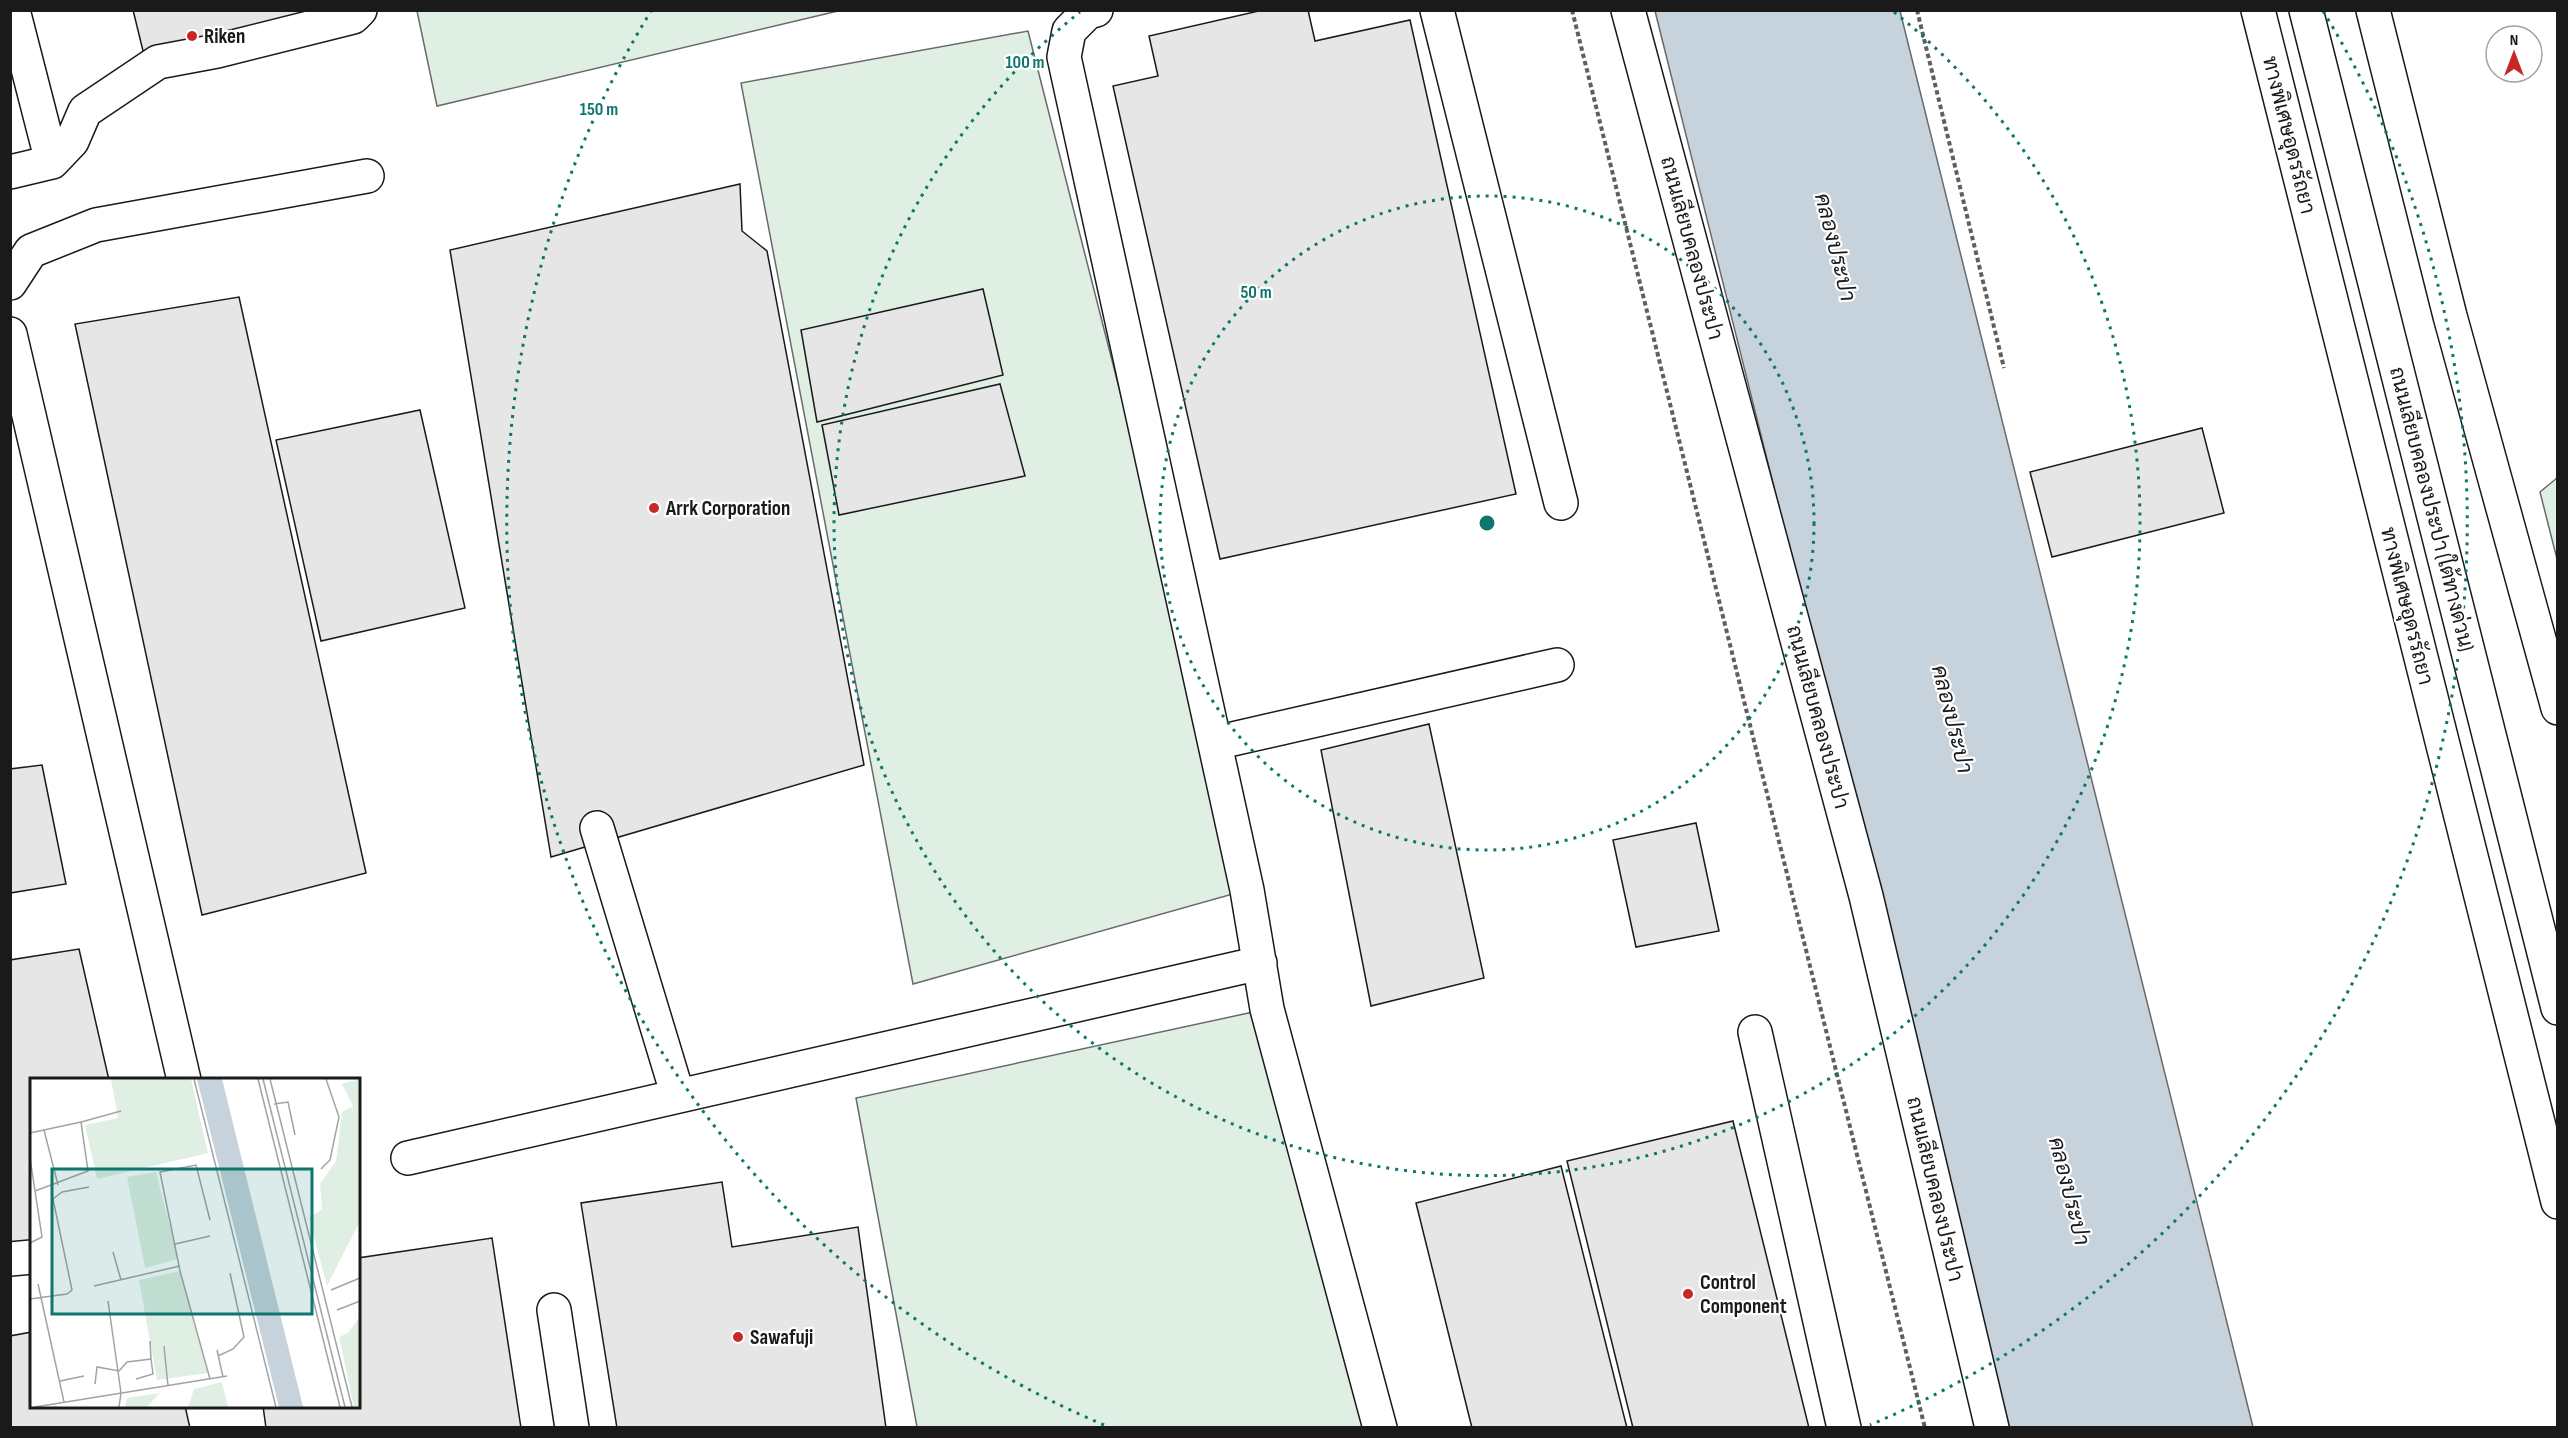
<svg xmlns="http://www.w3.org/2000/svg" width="2568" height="1438" font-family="'Sofia Sans Condensed',Sarabun,sans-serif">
<rect width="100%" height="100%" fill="#fff"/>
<path fill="#e0efe3" stroke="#6a6a6a" stroke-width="1.5" d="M417 11V10L838 11 437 106Z
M1028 31 1247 890 913 984 741 83Z
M2557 478V559L2540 492Z
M1267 1009 1380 1427H917L856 1098Z"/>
<path fill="#c6d2dc" stroke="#6a6a6a" stroke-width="1.5" d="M1655 11H1900L2253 1427H2009Z"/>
<path fill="#e6e6e6" stroke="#1a1a1a" stroke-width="1.5" d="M133 10H343L145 59Z
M1263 10H1308L1315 41 1410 20 1516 494 1220 559 1113 86 1158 76 1149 36Z
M740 184 742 231 767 251 864 765 551 857 450 250Z
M983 289 1003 375 817 422 801 330Z
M239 297 366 873 202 915 75 324Z
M1000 384 1025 476 839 515 822 425Z
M420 410 465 608 321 641 276 440Z
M2202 428 2224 513 2052 557 2030 472Z
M1429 724 1484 978 1371 1006 1321 750Z
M42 765 66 884 10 893V769Z
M1696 823 1719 931 1636 947 1613 840Z
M79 949 109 1080H32V1252L10 1253V960Z
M1733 1121 1809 1428H1633L1567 1161Z
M1561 1166 1627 1428H1472L1416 1203Z
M722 1182 732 1247 858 1227 886 1428H617L581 1203Z
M492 1238 521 1428H266L263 1406H358V1258Z
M32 1332V1406H185L190 1428H10V1336Z"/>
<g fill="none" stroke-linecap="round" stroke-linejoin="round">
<defs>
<path id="minor" d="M13 10 52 162
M1096 10 1088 12 1069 31 1064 57 1247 890 1267 1009 1380 1428
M1437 10 1561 503
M1628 10 1866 896 1992 1428
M2306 10 2558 1008
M10 172 52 162 72 141 85 111 158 62 217 51 353 17 360 10
M10 283 31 251 96 225 367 176
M10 334 184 1080
M1215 743 1557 665
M597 828 678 1096
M1755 1032 1844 1428
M408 1158 1260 963
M10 1259 32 1257
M554 1310 572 1428"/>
<path id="highway" d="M2258 10 2558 1202
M2373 10 2450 316 2558 708"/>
</defs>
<use href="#minor" stroke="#1a1a1a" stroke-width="36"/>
<use href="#highway" stroke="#1a1a1a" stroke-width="36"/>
<path stroke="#5f5f5f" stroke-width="4" stroke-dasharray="4.5 3" stroke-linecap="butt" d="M1572 10 1925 1428
M1917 10 2004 368"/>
<use href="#minor" stroke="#fff" stroke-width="33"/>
<use href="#highway" stroke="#fff" stroke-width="33"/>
</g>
<g fill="none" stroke="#0f766e" stroke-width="3" stroke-dasharray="3 6">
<circle cx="1487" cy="523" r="327"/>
<path d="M1894 12A653 653 0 1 1 1080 12"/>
<path d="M1104 1425A980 980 0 0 1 651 11M2323 11A980 980 0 0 1 1870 1425"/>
</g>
<g fill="#c62828" stroke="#fff" stroke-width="2">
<circle cx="192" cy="36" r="6"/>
<circle cx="654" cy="508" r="6"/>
<circle cx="1688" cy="1294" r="6"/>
<circle cx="738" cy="1337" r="6"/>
</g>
<g text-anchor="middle" stroke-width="4.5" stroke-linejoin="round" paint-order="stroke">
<g font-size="21" font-weight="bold" fill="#1a1a1a" stroke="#fff" text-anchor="start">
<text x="204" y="43">Riken</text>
<text x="666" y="515">Arrk Corporation</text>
<text x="1700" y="1289">Control<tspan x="1700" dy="24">Component</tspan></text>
<text x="750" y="1344">Sawafuji</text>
</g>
<g font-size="21" fill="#1a1a1a" stroke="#fff">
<text transform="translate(2289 135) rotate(76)" y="7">ทางพิเศษอุดรรัถยา</text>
<text transform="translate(1692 248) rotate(75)" y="7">ถนนเลียบคลองประปา</text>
<text transform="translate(2432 509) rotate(76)" y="7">ถนนเลียบคลองประปา (ใต้ทางด่วน)</text>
<text transform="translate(2407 606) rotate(76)" y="7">ทางพิเศษอุดรรัถยา</text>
<text transform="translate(1818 717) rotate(75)" y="7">ถนนเลียบคลองประปา</text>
<text transform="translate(1935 1189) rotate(77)" y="7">ถนนเลียบคลองประปา</text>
</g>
<g font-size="22" font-style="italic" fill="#1a1a1a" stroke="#fff">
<text transform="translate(1836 247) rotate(76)" y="8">คลองประปา</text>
<text transform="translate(1953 719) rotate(76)" y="8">คลองประปา</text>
<text transform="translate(2070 1191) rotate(76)" y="8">คลองประปา</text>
</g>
</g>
<g transform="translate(30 1078)">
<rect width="330" height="330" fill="#fff"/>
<path d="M81 1H161L178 75 67 101 55 47 88 40ZM330 1V143L297 208 279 140 292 131 290 106 306 83 312 34 323 28 312 6ZM126 94 148 181 115 190 97 99ZM150 193 178 295 127 302 109 202ZM330 238V328L324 329 309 259 318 255ZM192 304 198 329H158L164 311ZM130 315 117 329H95L97 320Z" fill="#e0efe3"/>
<path d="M167 1H192L273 329H249Z" fill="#c6d2dc"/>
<path fill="none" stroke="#a3a3a3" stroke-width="1.5" d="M164 1 246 329M228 1 310 329M233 1 315 329M240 1 322 329M244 26 258 24 265 57M14 52 28 107M0 55 51 44M0 80 12 159 0 165M291 91 300 82 309 39 296 1M5 113 58 93 51 44 91 33M145 166 180 158M83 174 91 202M8 206 34 324M64 208 150 188M301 212 330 200M0 221 37 216 42 212 23 121 32 114 59 109M78 223 91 315 89 329M307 232 330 223M134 268 138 308M187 272 193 299M188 278 203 271 214 259 200 195M106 301 123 296 121 281M180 301 150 193 130 94 166 87 180 142M30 303 54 298M65 306 67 289 89 293 97 284 121 281 120 263M5 329 197 298"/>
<path fill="#0f766e" fill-opacity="0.15" stroke="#0f766e" stroke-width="3" d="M22 91H282V236H22Z"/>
<rect width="330" height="330" fill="none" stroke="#1a1a1a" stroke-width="3"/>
</g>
<circle cx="1487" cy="523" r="9" fill="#0f766e" stroke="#fff" stroke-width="3"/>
<g font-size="18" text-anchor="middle" font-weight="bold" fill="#0f766e" stroke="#fff" stroke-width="4.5" stroke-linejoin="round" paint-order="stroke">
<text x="1025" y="68">100 m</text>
<text x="599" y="115">150 m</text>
<text x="1256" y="298">50 m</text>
</g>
<rect width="2568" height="1438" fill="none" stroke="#1a1a1a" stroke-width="24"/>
<g transform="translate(2514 54)"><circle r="28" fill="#ffffff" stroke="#a3a3a3" stroke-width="1.5"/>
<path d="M0-4.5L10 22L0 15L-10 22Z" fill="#c62828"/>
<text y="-9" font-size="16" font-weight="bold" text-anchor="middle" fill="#1a1a1a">N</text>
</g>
</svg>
